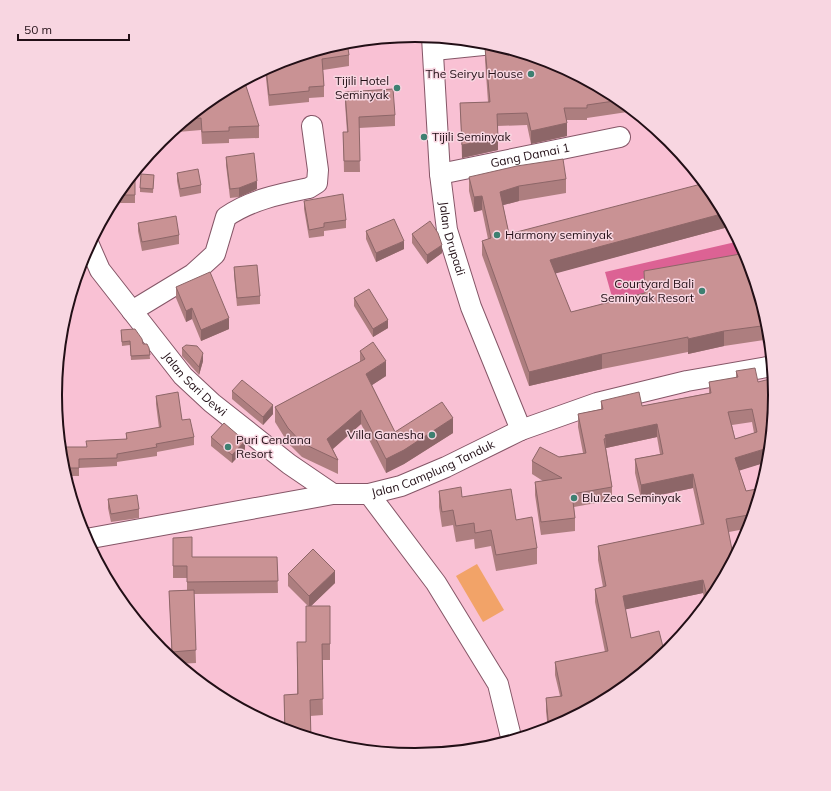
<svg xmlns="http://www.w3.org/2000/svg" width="831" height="791" font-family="Mulish,sans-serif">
<rect width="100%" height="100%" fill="#f9c1d4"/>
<path fill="#f2a368" d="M477 564 504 610 483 622 456 576Z"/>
<path fill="#dc6294" d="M740 241 749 258 644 286 645 308 605 318 601 301 612 297 605 272Z"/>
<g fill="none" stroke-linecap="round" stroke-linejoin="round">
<defs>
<g id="minor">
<path id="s1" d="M432 37 440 174 447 230 471 307 521 430"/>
<path d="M434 50 493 44"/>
<path id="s2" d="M440 174 620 137"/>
<path id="s3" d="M89 245 100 270 183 376 212 403 289 464 333 494"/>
<path d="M132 311 193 274 215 254 226 217C250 200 280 194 309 188L317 183 318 170 312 126"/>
<path d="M369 494 436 583 498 684 512 741"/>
<path id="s4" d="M86 539 333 494H369L401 486 446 467 521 430 597 403 687 381 773 366"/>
</g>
</defs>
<use href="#minor" stroke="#855667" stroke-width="22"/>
<use href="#minor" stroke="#fff" stroke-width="20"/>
</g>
<path fill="#ad7e7f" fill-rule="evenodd" d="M485 48 616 96 634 111 587 118V120H566L567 136 531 144 527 125 497 126 498 150 462 158 460 103 488 102 485 60Z
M349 55V66L323 70 324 86V97L309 98V102L269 106 265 69 278 62Z
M345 92 395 115V126L359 128 360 172H344L343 132H347L345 103Z
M215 96 259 126V138L229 139V143L202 144 201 130 178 132 177 127Z
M226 157 257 189 239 197 230 198 226 165Z
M177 173 201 185V193L180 197 177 181Z
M154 175 153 193 140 192V188Z
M469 177 566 179V193L519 201 503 205 509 234 715 195 732 226 555 273 571 312 645 293 644 271 749 258 769 325 770 339 724 346 688 354V352L602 369 529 386 482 255V241L488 239 482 210 474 212 469 191Z
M135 179V203H119V191Z
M304 201 346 220V228L324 231V236L309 238 304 209Z
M138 223 179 235V244L142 251 138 231Z
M366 231 404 249 376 262 366 239Z
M412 234 442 253 427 264 412 243Z
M234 267 260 296V304L237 306 234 275Z
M176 287 229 329 201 341 192 319 186 322 176 298Z
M354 298 388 328 373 337 354 306Z
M121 330 149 348 150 359 131 360 130 345 122 346Z
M182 348 203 361 199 375 182 356Z
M360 351 386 376 372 385 395 432 453 433 404 464 386 473 361 424 333 449 338 460V474L302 457 288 443 275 422V407L360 362Z
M736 371 758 382 776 396 770 461 739 470 746 491 762 488 750 528 729 532 715 596 706 607 703 593 625 609 631 638 553 729 548 730 546 711V698L560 696 555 675V662L605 652 595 602V589L603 587 598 560V546L701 525 693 488 641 499 635 473V459L660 454 657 437 606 448 612 487V500L574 507 575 518V531L541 535 535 495V482L543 481 532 474V461L583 453 578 427V414L601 409V401L642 406 709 393V382L736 378ZM752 422 754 433 735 439 732 425Z
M232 391 273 414 263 425 232 399Z
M156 396 182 420 194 437V445L157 452V456L117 462V466L79 468V476H65L62 466 86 447 126 439V433L159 428 156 404Z
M211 437 245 449 232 463 211 446Z
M439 491 462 497 516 520 537 548V564L496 571 491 546 475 549 474 539 456 542 453 525 442 527 439 507Z
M108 499 139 509V518L111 522 108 508Z
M173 538 192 557H277L278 593 194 594 196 663 177 664 172 660 169 591 187 590V578H173Z
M288 574 335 583 311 606H330V660H322L323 715 310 716 311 739 284 731V695L297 694V658L306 642 308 606 288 586Z"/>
<path fill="#8d6668" d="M567 123V136L531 144V131Z
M498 138V150L462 158V145Z
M257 181V189L239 197V188Z
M519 186V201L500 206V192Z
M482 196V210L474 212V197Z
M725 213 732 226 550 275V260Z
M404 241V249L376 262V253Z
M442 245V253L427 264V255Z
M192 308V319L186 322V311Z
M229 318V329L201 341V330Z
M388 320V328L373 337V329Z
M724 331V346L688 354V339Z
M203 353V361L199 375V367Z
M602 354V369L529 386V372Z
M386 361V376L366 389V374Z
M273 405V414L263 425V417Z
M361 410V424L327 454V439Z
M453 418V433L404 464 386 473V459Z
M657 424V437L606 448 605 435Z
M245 441V449L232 463V455Z
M771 447 770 461 735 472V458Z
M693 474V488L641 499V485Z
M335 571V583L309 608V596Z
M726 575 722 583V576Z
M703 580V593L623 610V596Z
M655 663 644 672V666Z
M642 674 628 685V677Z"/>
<path fill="#c99294" stroke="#8d6668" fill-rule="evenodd" d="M345 42H347L349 55 322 59 324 86 309 87V91L269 95 266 68 278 62Z
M500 46 554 63 616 96 621 100 587 105V108H564L567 123 531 131 527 113 497 114 498 138 462 145 460 103 490 102 485 48Z
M244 80 259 126 229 127V131L202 132 201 118 187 119 215 96Z
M393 89 395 115 359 117 360 161H344L343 132H348L345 92Z
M254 153 257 181 239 188 230 189 226 157Z
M563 159 566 179 519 186 500 192 509 234 705 183 715 195 725 213 550 260 571 312 645 293 644 271 746 253 749 258 769 325 724 331 688 339V337L602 354 529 372 482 241 491 238 482 196 474 197 469 177 517 166Z
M198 169 201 185 180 189 177 173Z
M141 174 154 175 153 189 140 188Z
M129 179H135V195H119V191Z
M343 194 346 220 324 223V227L309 230 304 201Z
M176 216 179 235 142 242 138 223Z
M394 219 404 241 376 253 366 231Z
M430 221 438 233 442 245 427 255 412 234Z
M257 265 260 296 237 298 234 267Z
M210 272 229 318 201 330 192 308 186 311 176 287Z
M369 289 388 320 373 329 354 298Z
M135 329 142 339 143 344H147L149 348 150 355 131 356 130 341 122 342 121 330Z
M373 342 386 361 366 374 395 432 442 402 453 418 404 450 386 459 361 410 327 439 338 460 302 443 288 428 275 407 365 359 360 351Z
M186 345 197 346 203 353 199 367 182 348Z
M755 368 758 382 774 378 776 396 771 447 735 458 746 491 762 488 754 514 726 519 734 560 726 575 722 576 723 581 715 596 709 604 703 580 623 596 631 638 659 631 665 655 655 663 644 666 645 671 642 674 628 677 629 684 616 695 553 729 549 730 546 698 562 696 555 662 608 651 595 589 606 586 598 546 704 524 693 474 641 485 635 459 663 454 657 424 605 435 606 438 604 439 612 487 572 494 575 518 541 522 535 482 562 478 532 461 540 447 559 457 586 453 578 414 603 409 601 401 639 392 642 406 711 393 709 382 738 377 736 371ZM752 409 757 432 735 439 728 412Z
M242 380 273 405 263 417 232 391Z
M178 392 182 420 190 419 194 437 156 444 157 447 117 454V458L79 459V468H63L60 447H87L86 441 127 439 126 433 161 427 156 396Z
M224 423 245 441 232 455 211 437Z
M461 487 462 497 511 489 516 520 532 517 537 548 496 555 491 530 475 533 474 523 456 526 453 510 442 512 439 491Z
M137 495 139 509 111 514 108 499Z
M192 537V557H277L278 581 187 582V566H173V538Z
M313 549 335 571 309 596 288 574Z
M194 590 196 650 172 652 169 591Z
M306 606H330V644H322L323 699 310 700 311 739 285 731 284 695 298 694 297 642H306Z"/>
<g fill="#3e8071" stroke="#f8d6e1" stroke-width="1.5">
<circle cx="531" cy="74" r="4"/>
<circle cx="397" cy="88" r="4"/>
<circle cx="424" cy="137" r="4"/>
<circle cx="497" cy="235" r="4"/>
<circle cx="702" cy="291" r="4"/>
<circle cx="432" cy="435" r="4"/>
<circle cx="228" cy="447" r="4"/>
<circle cx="574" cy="498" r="4"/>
</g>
<g text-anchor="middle" stroke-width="3" stroke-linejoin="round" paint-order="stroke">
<g font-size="12" fill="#220f16" stroke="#f8d6e1" text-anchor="end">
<text x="523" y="78">The Seiryu House</text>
<text x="389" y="85">Tijili Hotel<tspan x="389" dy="14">Seminyak</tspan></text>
<text x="432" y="141" text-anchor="start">Tijili Seminyak</text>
<text x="505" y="239" text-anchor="start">Harmony seminyak</text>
<text x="694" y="288">Courtyard Bali<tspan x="694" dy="14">Seminyak Resort</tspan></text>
<text x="424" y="439">Villa Ganesha</text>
<text x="236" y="444" text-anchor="start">Puri Cendana<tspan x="236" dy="14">Resort</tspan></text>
<text x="582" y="502" text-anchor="start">Blu Zea Seminyak</text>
</g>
<g font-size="12" fill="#220f16" stroke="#f8d6e1">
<text dy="4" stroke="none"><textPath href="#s2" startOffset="92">Gang Damai 1</textPath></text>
<text dy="4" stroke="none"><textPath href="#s1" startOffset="203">Jalan Drupadi</textPath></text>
<text dy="4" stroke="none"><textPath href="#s3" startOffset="176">Jalan Sari Dewi</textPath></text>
<text dy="4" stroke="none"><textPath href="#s4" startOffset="356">Jalan Camplung Tanduk</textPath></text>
</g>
</g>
<path d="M0 0H831V791H0ZM62 395a353 353 0 1 1 706 0a353 353 0 1 1-706 0Z" fill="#f8d6e1" fill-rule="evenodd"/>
<path fill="none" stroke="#220f16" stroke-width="2" d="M62 395a353 353 0 1 1 706 0a353 353 0 1 1-706 0Z"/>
<path d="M18 34v6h111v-6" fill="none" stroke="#220f16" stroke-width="2"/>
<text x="24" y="34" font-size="12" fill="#220f16" stroke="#f8d6e1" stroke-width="3" paint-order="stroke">50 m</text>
</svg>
